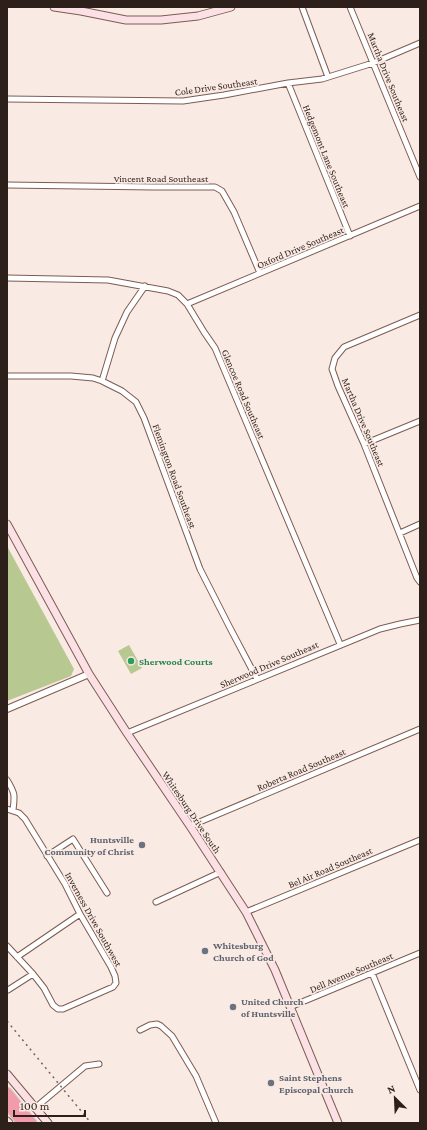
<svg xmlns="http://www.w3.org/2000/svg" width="427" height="1130" font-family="'Crimson Pro',serif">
<rect width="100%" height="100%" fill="#faeae4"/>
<path fill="#b7c991" d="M7 546 74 669 71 676 7 701Z
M129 645 142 668 131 674 118 651Z"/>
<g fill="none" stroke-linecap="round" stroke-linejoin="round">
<defs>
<path id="minor" d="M302 7 328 77
M350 7 420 177
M288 83 350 236
M7 99 183 101 224 95 288 83 322 79 373 63 420 43
M7 185 154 187H215L222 191 234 212 260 273
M7 278 108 280 168 291 178 295 187 304 204 332 215 348 340 644
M187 304 420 206
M420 315 344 347 335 358 332 369 338 386 364 444 417 578 420 582
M7 376H71L93 378 102 381 122 391 136 402 144 418 200 569 229 626 257 679
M102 381 115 338 127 312 145 286
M364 444 420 421
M400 533 420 524
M127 733 380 629 400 624 420 620
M7 780C15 793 15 795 13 810
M7 809 19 813 25 819 65 884 80 914 111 967 115 976 116 983 113 987 63 1009H58L53 1005 44 988 33 974 7 946
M190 826 420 729
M47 856 73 839 107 893
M156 902 221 872
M246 912 420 840
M17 957 80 914
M372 973 420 1090
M8 990 33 974
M290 1007 420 953
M140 1030 150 1025 157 1024 161 1026 172 1036 196 1076 216 1123
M35 1108 85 1066 99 1064"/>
<path id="tertiary" d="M7 709 89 674"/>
<path id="secondary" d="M54 7 81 11 126 20H161L198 16 231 7
M7 524 89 674 127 733 190 826 246 912 275 970 338 1123
M7 1074 48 1123
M7 1121 9 1123"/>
<path id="motorway" d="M7 1092 32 1123
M7 1104 22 1123"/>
</defs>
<use href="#minor" stroke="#7d5c50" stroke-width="7"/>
<use href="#tertiary" stroke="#7d5c50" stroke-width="8"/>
<use href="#secondary" stroke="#7d5c50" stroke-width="9"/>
<use href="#motorway" stroke="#d1cecd" stroke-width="11"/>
<use href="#minor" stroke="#fff" stroke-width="5"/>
<use href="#tertiary" stroke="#fff" stroke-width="6"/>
<use href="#secondary" stroke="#fbe1e6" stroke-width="7"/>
<use href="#motorway" stroke="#f29baa" stroke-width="9"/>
<path stroke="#73645f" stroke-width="1.5" stroke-dasharray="2 4" stroke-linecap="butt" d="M7 1021 91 1123"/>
</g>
<circle fill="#2e9e5b" stroke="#faeae4" stroke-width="1.5" cx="131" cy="661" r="4"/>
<g fill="#6b7280" stroke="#faeae4" stroke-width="1.5">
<circle cx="142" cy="845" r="4"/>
<circle cx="205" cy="951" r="4"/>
<circle cx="233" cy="1007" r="4"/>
<circle cx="271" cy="1083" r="4"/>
</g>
<g text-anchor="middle" stroke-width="3.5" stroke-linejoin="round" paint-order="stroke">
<g font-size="10" fill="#2d1f1a" stroke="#faeae4">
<text transform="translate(389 77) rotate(68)" y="4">Martha Drive Southeast</text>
<text transform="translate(216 86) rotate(-8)" y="4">Cole Drive Southeast</text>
<text transform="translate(327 156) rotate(68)" y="4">Hedgemont Lane Southeast</text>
<text x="161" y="182">Vincent Road Southeast</text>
<text transform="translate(300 247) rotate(-23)" y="4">Oxford Drive Southeast</text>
<text transform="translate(244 394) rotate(67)" y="4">Glencoe Road Southeast</text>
<text transform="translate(364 422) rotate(67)" y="4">Martha Drive Southeast</text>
<text transform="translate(175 476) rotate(70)" y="4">Flemington Road Southeast</text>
<text transform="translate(269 664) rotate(-23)" y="4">Sherwood Drive Southeast</text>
<text transform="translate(301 769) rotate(-23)" y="4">Roberta Road Southeast</text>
<text transform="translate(192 812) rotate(56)" y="4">Whitesburg Drive South</text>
<text transform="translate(330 867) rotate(-23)" y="4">Bel Air Road Southeast</text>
<text transform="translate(94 919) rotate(61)" y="4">Inverness Drive Southwest</text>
<text transform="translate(351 972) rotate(-23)" y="4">Dell Avenue Southeast</text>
</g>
<g font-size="10" font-weight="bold" fill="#27864d" stroke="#faeae4" text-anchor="start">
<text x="139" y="665">Sherwood Courts</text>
</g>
<g font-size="10" font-weight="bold" fill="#5b616d" stroke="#faeae4" text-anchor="start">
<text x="134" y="843" text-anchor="end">Huntsville<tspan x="134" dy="12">Community of Christ</tspan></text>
<text x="213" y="949">Whitesburg<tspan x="213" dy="12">Church of God</tspan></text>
<text x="241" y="1005">United Church<tspan x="241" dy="12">of Huntsville</tspan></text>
<text x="279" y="1081">Saint Stephens<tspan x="279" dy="12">Episcopal Church</tspan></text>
</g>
</g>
<rect width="427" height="1130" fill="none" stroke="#2d1f1a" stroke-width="16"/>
<g transform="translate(395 1098) rotate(336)" stroke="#faeae4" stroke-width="3" paint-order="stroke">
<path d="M0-3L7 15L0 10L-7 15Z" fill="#2d1f1a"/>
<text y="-6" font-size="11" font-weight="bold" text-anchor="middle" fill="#2d1f1a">N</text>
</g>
<path d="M14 1110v6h71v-6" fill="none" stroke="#2d1f1a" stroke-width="2"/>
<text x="20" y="1110" font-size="12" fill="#2d1f1a" stroke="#faeae4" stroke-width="3" paint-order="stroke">100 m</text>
</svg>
